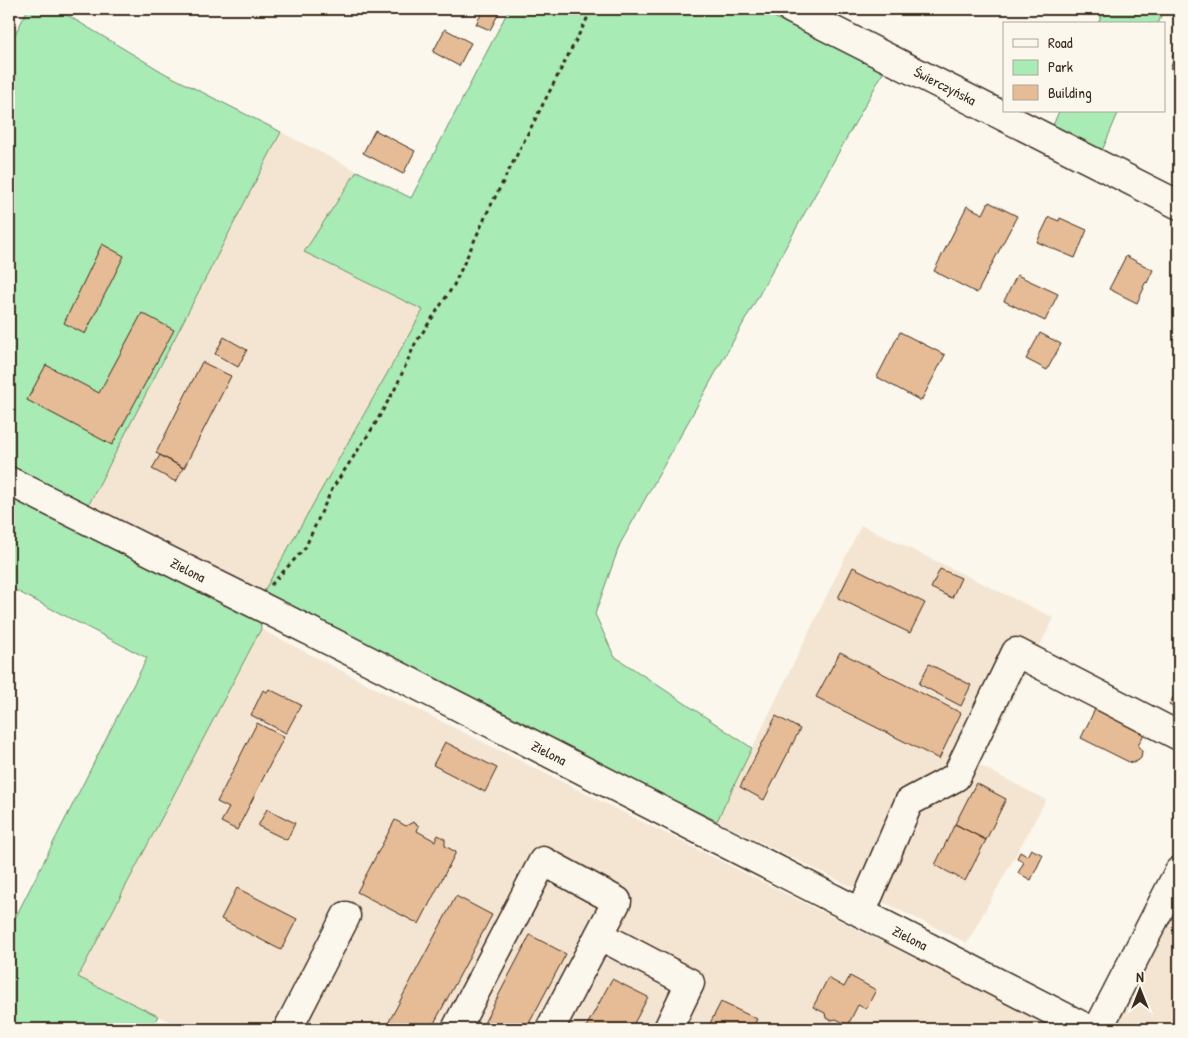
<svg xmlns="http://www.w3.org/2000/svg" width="1188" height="1038" font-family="'Patrick Hand',sans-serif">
<rect width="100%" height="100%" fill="#fbf7ec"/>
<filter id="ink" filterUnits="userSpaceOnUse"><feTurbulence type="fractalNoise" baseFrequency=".02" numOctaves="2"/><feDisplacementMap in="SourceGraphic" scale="10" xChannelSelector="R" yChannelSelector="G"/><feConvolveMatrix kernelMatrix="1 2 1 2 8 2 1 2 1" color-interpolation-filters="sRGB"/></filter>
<g filter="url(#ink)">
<path fill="#f4e5d2" d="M281 132 357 171 304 252 423 310 260 598 86 510Z
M861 525 1054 618 979 765 1046 800 967 943 717 821Z
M261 629 381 691 1056 1029H185L78 977Z
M1179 899V1029H1121L1112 1025Z"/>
<path fill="#a8ebb5" stroke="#728a6a" d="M28 9H57L166 74 281 132 86 510 9 472V46Z
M509 9H757L884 71 620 544 595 614 614 656 752 748 717 821 432 684 260 598 423 310 304 252 357 171 411 198Z
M1104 9H1164L1158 24H1098Z
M1059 111H1119L1101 153 1052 128Z
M9 491 260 617 261 629 78 977 158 1016 151 1029H9V930L147 658 9 587Z"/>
<path fill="#e5bc95" stroke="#3b2a1e" d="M484 9H491L499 13 490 30 476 24Z
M445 29 471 43 459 66 433 52Z
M1179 41V73L1170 68 1175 58 1172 57Z
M375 130 415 151 403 174 363 153Z
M989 202 1017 216 977 293 934 271 967 206 983 214Z
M1049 217 1059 221 1060 218 1087 230 1075 258 1037 242Z
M102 244 124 256 85 334 64 323Z
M1126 256 1153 270 1147 283 1146 282 1143 287 1144 288 1137 303 1109 289Z
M1017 275 1058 294 1045 321 1004 301Z
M142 313 174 330 112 445 27 400 46 365 99 393Z
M900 332 945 355 921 401 877 377Z
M1040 333 1061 344 1047 370 1026 359Z
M224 337 247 350 238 367 215 354Z
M202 362 231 376 184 468 156 453Z
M160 455 183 468 176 482 152 469Z
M853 567 925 603 910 633 838 598Z
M940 569 961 578 952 598 931 588Z
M840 652 961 713 939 759 816 697Z
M929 664 971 685 961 706 919 684Z
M1179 686V710L1169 705Z
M269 689 301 705 286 733 251 715 263 690 267 692Z
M1097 705 1146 730 1138 746 1142 751 1141 758 1139 760 1133 763 1129 762 1081 738Z
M776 716 800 729 764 800 740 787Z
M257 723 284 737 237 830 221 822 229 808 217 802Z
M445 742 497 768 485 792 433 765Z
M976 783 1006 799 986 840 955 824Z
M267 809 295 823 287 840 258 826Z
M395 820 406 826 413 822 419 826 417 831 435 841 438 835 445 839V846L456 852 419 924 357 892Z
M955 824 986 840 965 881 935 865Z
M1031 849 1043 855 1031 880 1018 873 1024 862 1017 858 1020 852 1027 856Z
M237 888 297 919 281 950 221 919Z
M456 896 492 915 431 1029H385Z
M530 935 566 954 526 1029H481Z
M850 976 876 990 866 1009 858 1005 848 1025 836 1019 831 1020 826 1018 825 1013 813 1007 828 978 844 987Z
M612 979 648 997 631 1029H585Z
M721 1002 757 1019 752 1029H712L708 1027Z"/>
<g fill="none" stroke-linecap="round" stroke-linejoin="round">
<defs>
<path id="minor" d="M791 9 1179 205
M9 481 358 655 1088 1029
M861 913 909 802 956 777 1016 652 1179 736
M599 935 690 983 668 1029
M288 1029 346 916
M456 1029 543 861 617 901 550 1029
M1098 1029 1179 871"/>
</defs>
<use href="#minor" stroke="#3b2a1e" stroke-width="31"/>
<path stroke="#3b2a1e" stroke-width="3" stroke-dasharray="4 4" stroke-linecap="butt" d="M271 585 305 548 332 489 374 426 396 387 415 344 454 285 488 211 592 9"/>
<use href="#minor" stroke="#fbf7ec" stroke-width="28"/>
</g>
</g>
<g text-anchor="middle" stroke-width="5" stroke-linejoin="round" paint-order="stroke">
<g font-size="14" fill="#3b2a1e" stroke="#fbf7ec">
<text transform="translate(945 86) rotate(27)" y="5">Świerczyńska</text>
<text transform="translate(188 570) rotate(27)" y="5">Zielona</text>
<text transform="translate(549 753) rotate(27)" y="5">Zielona</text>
<text transform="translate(910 938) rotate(27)" y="5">Zielona</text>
</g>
</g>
<rect width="1188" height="1038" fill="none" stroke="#fbf7ec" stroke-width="30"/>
<rect x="15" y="15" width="1158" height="1008" fill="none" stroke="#3b2a1e" stroke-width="2" filter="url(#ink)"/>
<rect x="1003" y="22" width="162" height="90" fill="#fbf7ec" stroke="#aea59a"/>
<rect x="1013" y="39" width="25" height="8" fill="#fbf7ec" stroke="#aea59a"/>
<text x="1048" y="48" font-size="15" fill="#3b2a1e">Road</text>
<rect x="1013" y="60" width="25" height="15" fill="#a8ebb5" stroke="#aea59a"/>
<text x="1048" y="72" font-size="15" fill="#3b2a1e">Park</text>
<rect x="1013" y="85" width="25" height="15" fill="#e5bc95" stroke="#aea59a"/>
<text x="1048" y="98" font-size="15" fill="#3b2a1e">Building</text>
<g transform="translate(1140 990)" stroke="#fbf7ec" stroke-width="4" paint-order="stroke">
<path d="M0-4L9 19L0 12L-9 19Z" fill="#3b2a1e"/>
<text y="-8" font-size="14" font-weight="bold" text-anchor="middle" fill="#3b2a1e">N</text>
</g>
</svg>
